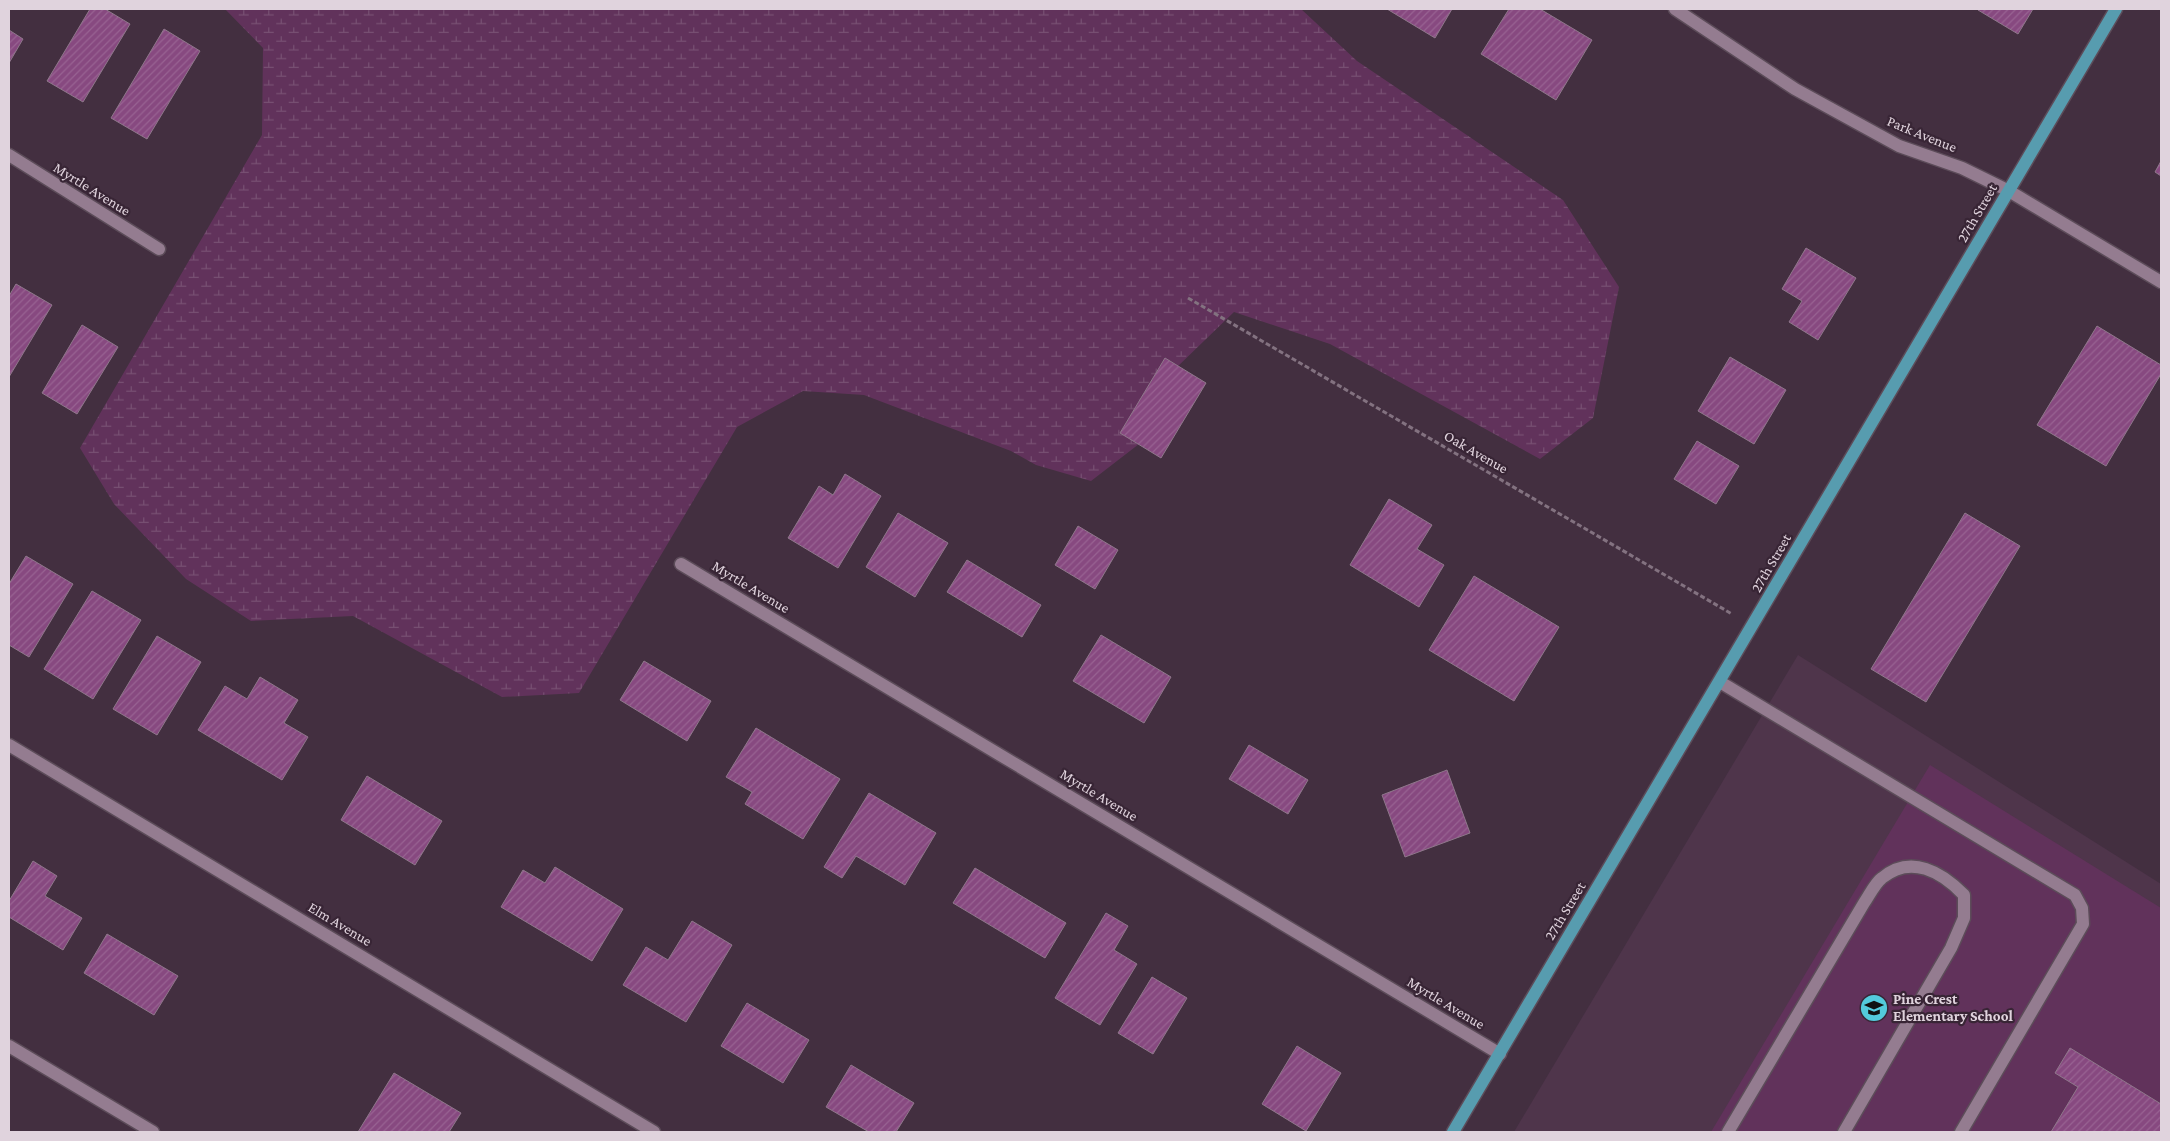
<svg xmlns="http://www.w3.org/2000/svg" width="2170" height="1141" font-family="'Crimson Pro',serif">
<defs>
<pattern id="wetland-marsh" width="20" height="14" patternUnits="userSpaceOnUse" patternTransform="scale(1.25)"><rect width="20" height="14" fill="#61325b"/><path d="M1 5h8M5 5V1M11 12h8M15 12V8" fill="none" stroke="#774f72"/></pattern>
<pattern id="building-hatch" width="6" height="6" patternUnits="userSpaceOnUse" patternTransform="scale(1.25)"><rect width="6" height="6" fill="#874980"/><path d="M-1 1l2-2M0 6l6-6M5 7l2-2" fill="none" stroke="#986292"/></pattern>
</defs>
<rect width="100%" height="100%" fill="#432f40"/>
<path fill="#4f354b" d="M1798 655 2161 884V1132H1514Z"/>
<path fill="url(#wetland-marsh)" d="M225 9H1301L1357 61 1563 200 1619 287 1593 418 1540 459 1330 344 1234 312 1176 368 1139 444 1091 481 1036 465 1011 451 864 395 803 391 737 427 579 693 502 697 353 616 251 621 186 579 114 504 80 448 262 135 263 48Z"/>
<path fill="#61325b" d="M1930 765 2161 908V1132H1711Z"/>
<path fill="url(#building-hatch)" stroke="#8f778b" d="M90 9H105L130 24 83 102 47 81Z
M1387 9H1452L1435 38Z
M1509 9H1540L1592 40 1556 100 1481 54Z
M1979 9H2033L2018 34 1978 10Z
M164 29 200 51 147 139 111 118Z
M9 30 23 39 9 63Z
M2161 161V176L2155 172Z
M1806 248 1856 278 1818 340 1789 322 1802 301 1782 289Z
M16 284 52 305 9 377V296Z
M82 325 118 347 77 414 42 393Z
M2097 326 2161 365V374L2106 466 2037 425Z
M1730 357 1786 390 1754 444 1698 411Z
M1165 358 1206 383 1161 458 1120 433Z
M1697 441 1739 466 1716 504 1674 479Z
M845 474 881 496 838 568 788 538 819 486 833 495Z
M1389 499 1432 525 1417 549 1444 565 1419 607 1350 565Z
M898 513 948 543 915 597 866 567Z
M1965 513 2020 546 1926 702 1871 669Z
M1078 526 1118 550 1095 589 1055 565Z
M26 556 73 584 29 657 9 645V584Z
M967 560 1041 605 1022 637 947 592Z
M1474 576 1559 627 1514 701 1429 650Z
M92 591 141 620 93 699 44 669Z
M1101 635 1171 677 1144 723 1073 681Z
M157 636 201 662 157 735 113 709Z
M644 661 711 701 687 741 620 700Z
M260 677 298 700 284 723 308 737 282 780 198 730 225 686 247 699Z
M756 728 840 779 803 839 745 804 752 792 726 777Z
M1249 745 1308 780 1288 814 1229 779Z
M1447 770 1470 833 1405 857 1382 795Z
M367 776 442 821 415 865 341 820Z
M869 793 936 833 905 885 856 856 842 878 824 867Z
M33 861 57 876 45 896 82 918 63 950 9 917V901Z
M555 867 623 909 592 961 501 907 523 870 545 883Z
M975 868 1066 923 1045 958 953 903Z
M1106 913 1128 926 1114 950 1137 964 1100 1025 1055 998Z
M692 921 732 945 686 1022 623 985 646 947 668 960Z
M107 934 178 976 154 1015 84 973Z
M1152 977 1187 998 1153 1054 1118 1033Z
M747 1003 809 1040 783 1083 721 1046Z
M1297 1046 1341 1073 1306 1131 1262 1104Z
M2070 1048 2161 1104V1132H2051L2078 1087 2055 1073Z
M851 1065 914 1103 896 1132H869L826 1107Z
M394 1073 461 1113 449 1132H358Z"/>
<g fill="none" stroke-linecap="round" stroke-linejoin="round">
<defs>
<path id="minor" d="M1675 9 1795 89 1899 146 1962 168 2009 191 2161 282
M9 155 159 249
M681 564 1500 1054
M1720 682 2075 895 2082 908 2083 924 1961 1132
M9 745 654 1132
M9 1046 153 1132
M1728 1132 1864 903C1869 896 1875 883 1882 878 1911 854 1942 872 1964 895V918L1951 948 1844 1132"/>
<path id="major" d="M1453 1132 2116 9"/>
</defs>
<use href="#minor" stroke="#5c4c59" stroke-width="15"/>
<use href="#major" stroke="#5c4c59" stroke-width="15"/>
<path stroke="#837280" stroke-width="3" stroke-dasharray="5 2.5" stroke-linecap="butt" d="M1188 298 1732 614"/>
<use href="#minor" stroke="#947c90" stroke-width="12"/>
<use href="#major" stroke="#579caf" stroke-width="12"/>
</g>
<defs>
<symbol id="school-disc" viewBox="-11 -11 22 22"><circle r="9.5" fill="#53cadc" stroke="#382535"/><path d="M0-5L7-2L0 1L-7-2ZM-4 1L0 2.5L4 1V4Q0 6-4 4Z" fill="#111"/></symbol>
</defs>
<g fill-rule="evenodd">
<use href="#school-disc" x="1858" y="992" width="32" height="32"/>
</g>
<g text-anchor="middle" stroke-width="4.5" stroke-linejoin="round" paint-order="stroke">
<g font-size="15" fill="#e0d3dd" stroke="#382535">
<text transform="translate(1922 134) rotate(22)" y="5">Park Avenue</text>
<text transform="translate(92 189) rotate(32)" y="5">Myrtle Avenue</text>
<text transform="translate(1977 213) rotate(-60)" y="5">27th Street</text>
<text transform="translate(1476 452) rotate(30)" y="5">Oak Avenue</text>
<text transform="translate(1771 563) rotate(-60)" y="5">27th Street</text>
<text transform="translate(751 587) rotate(31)" y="5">Myrtle Avenue</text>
<text transform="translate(1099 795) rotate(31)" y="5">Myrtle Avenue</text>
<text transform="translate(1565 911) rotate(-59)" y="5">27th Street</text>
<text transform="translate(340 924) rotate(31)" y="5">Elm Avenue</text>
<text transform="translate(1446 1003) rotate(31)" y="5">Myrtle Avenue</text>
</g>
<g font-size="15" font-weight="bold" fill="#e0d3dd" stroke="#382535" text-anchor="start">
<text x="1893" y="1004">Pine Crest<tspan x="1893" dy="17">Elementary School</tspan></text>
</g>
</g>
<rect width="2170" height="1141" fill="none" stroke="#e0d3dd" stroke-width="20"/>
</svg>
